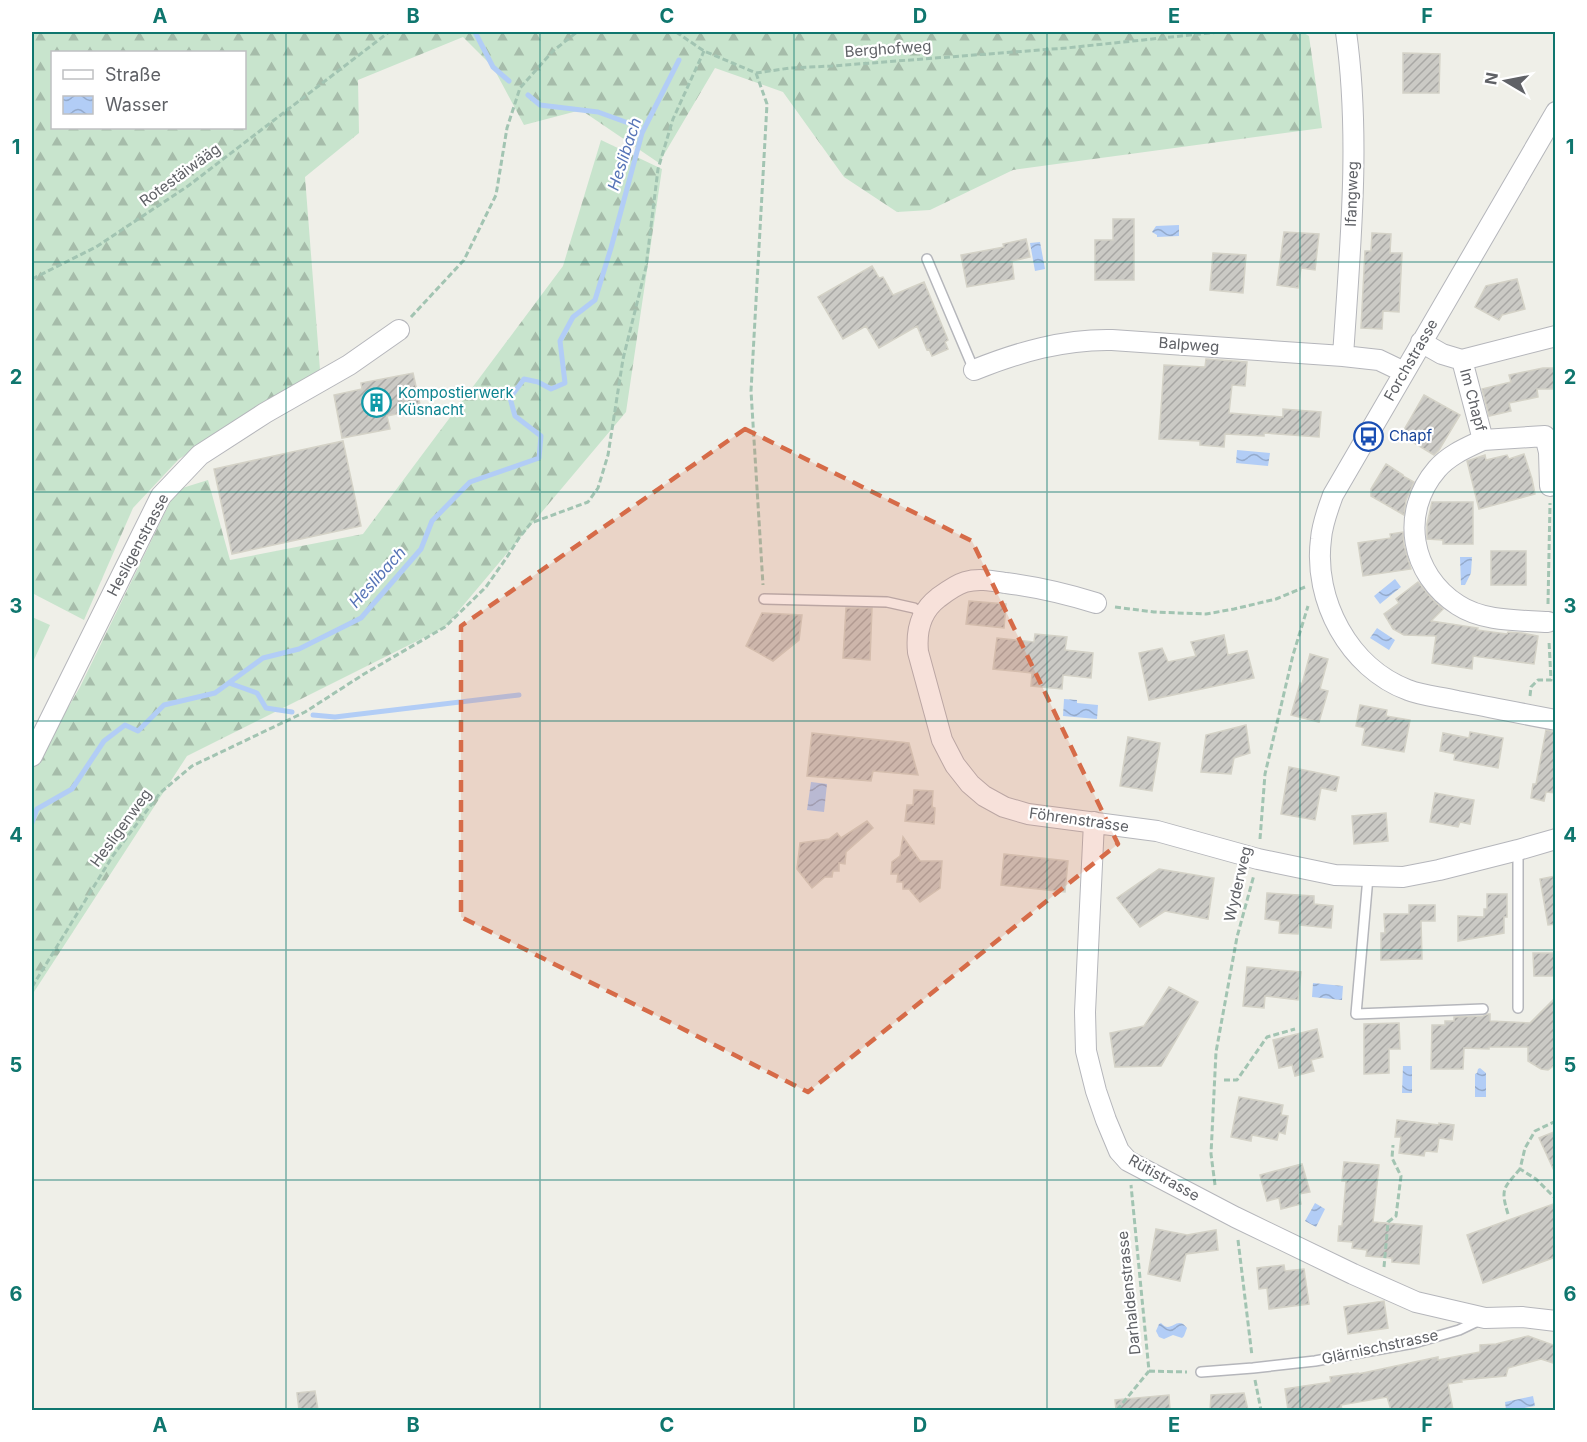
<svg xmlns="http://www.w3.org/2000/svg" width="1587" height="1442" font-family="Inter,sans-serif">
<defs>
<pattern id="forest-firs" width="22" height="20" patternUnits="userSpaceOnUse" patternTransform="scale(1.5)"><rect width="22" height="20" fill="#c8e4cd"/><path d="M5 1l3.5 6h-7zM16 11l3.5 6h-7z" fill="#a6bcaa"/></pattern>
<pattern id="water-waves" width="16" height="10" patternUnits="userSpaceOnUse" patternTransform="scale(1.5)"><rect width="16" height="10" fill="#b2cdf6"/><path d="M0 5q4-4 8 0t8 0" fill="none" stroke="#94aacb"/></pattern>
<pattern id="building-hatch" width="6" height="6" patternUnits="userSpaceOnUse" patternTransform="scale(1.5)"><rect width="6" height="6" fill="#cbcac5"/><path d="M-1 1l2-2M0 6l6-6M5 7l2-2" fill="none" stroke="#a8a7a4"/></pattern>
</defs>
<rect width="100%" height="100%" fill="#efefe8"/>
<path fill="#c8e4cd" d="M32 617 50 625 32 664Z"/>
<path fill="url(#forest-firs)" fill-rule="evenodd" d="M32 32H1302L1309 36 1322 128 1013 170 930 210 897 212 844 177 783 92 715 68 659 163 581 110 524 125 493 67 463 37 358 80 359 133 305 177 320 370 179 459 133 508 84 620 32 593ZM52 52H244V128H52Z
M601 140 662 169 626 412 445 627 187 756 32 995V770L80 687 176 490 208 480 230 560 363 534 563 266Z"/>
<path fill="url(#water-waves)" d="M1179 225V236L1157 237V235L1152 232 1156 226Z
M1040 242 1045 269 1035 271 1030 243Z
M1237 450 1270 453 1268 466 1236 463Z
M1460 557H1472L1471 573 1465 585H1461Z
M1395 579 1401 587 1380 604 1374 596Z
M1377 628 1395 640 1389 650 1370 638Z
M1064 699 1077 700V703L1098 705 1097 719 1063 716Z
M811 782 827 784 824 812 807 810Z
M1313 983 1343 986 1342 1000 1312 997Z
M1403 1066H1412V1093H1402Z
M1480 1068 1486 1073V1097H1475V1074L1477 1073 1478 1069Z
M1315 1203 1325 1209 1316 1227 1305 1221Z
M1161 1323C1171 1335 1177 1314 1187 1328L1184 1336 1182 1338 1173 1335 1164 1339 1159 1337 1156 1331 1159 1324Z
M1533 1396 1535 1406 1513 1410H1506L1505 1402Z"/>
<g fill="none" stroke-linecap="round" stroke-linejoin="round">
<path stroke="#b2cdf6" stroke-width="5" d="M475 32 493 67 509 81
M528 95 540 105 598 112 631 124 642 133
M229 683 257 693 266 708 292 712
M313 715 335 717 519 695
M32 823 37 809 72 789 104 741 125 725 138 731 164 705 215 693 263 658 299 649 361 618 421 549 432 521 470 482 539 458 541 436 515 416 510 398 524 379 538 382 551 389 565 383 560 341 573 317 595 300 611 248 642 133 679 60"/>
</g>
<path fill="url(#building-hatch)" stroke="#d4d2c7" stroke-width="1.5" d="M1403 53 1440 54 1439 93H1403Z
M1113 219H1134V280H1095V240H1113Z
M1284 232 1319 234 1315 270 1301 268 1298 288 1277 285Z
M1372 233 1391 234 1390 253H1402L1399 312 1383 311 1382 329 1361 328 1365 251H1371Z
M1026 239 1030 257 1012 261 1014 279 967 287 961 255 1004 247 1003 244Z
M1213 253 1246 255 1243 293 1210 290Z
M872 266 879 278 883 277 893 295 924 282 948 340 945 342 948 349 932 356 929 349 927 350 917 326 879 348 866 326 843 339 818 297Z
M1517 279 1525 309 1502 315 1499 320 1475 307 1486 286Z
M1206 359 1247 362 1245 386 1232 385 1229 413 1283 417V409L1321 412 1319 437 1264 433V436L1225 434 1224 447 1200 445V441L1159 439 1164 365 1205 367Z
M1543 368H1556V389H1537L1538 397 1509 403 1511 411 1489 416 1482 389 1511 382 1509 375Z
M413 373 421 409 387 416 390 429 342 438 334 395 362 389 361 383Z
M1424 395 1460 415 1439 450 1434 455 1401 435Z
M343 441 361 526 232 554 214 469Z
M1524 454 1532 479 1535 494 1479 509 1467 461 1485 455 1486 460 1507 455 1509 459Z
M1386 464 1403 475V476L1414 482 1406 500 1404 515 1371 496V489Z
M1432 502H1473V544H1443V540L1427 539V524Z
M1403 532 1404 545 1411 569 1363 576 1358 543 1391 538 1390 534Z
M1491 551H1526V585H1491Z
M1418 582 1433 600 1443 609 1431 621 1478 628 1477 630 1507 634 1508 632 1522 633 1538 636 1534 664 1473 656 1472 669 1432 663 1436 636 1404 635 1393 629 1384 614 1399 603 1396 599Z
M969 601 1006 604 1004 628 966 624Z
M846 608H872L870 660 843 658Z
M762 613 802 615 799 640 773 661 746 646Z
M1035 634 1067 637 1065 650 1093 653 1091 678 1063 675 1062 689 1031 686 1032 673 993 669 997 638 1034 642Z
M1224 635 1228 655 1247 651 1254 678 1149 700 1139 653 1162 648 1168 662 1196 656 1191 642Z
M1310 654 1328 659 1320 689 1328 691 1319 722 1291 715 1300 683 1302 684Z
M1360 705 1387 710 1386 716 1410 720 1404 752 1362 745 1365 728 1356 726Z
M1246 725 1250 753 1234 758 1231 774 1201 772 1206 735Z
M1546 730 1556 732V793L1546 792 1544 801 1531 798 1533 784H1536Z
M1470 732 1503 738 1498 768 1454 760 1455 754 1440 751 1443 733 1469 738Z
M812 733 909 743 918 775 873 771 871 781 807 776Z
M1128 737 1160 743 1152 791 1120 786Z
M1289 767 1339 777 1336 791 1321 788 1315 820 1281 814Z
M914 790 933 791 932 807 935 808 934 824 905 821 907 805H913Z
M1435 793 1474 800 1470 824 1460 822 1458 827 1430 822Z
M1386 813 1388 841 1354 844 1352 816Z
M867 821 873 828 846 852 845 864 839 863V871H833L832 877H825L812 888 797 869 800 843 829 839 837 833 841 838Z
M903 837 920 861H942L940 888 920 902 909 889H903V882H897L898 874H891L892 862 900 856Z
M1004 854 1068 861 1065 892 1001 885Z
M1159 869 1214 878 1208 919 1165 911 1140 927 1117 898Z
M1556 876V924L1548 925 1540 879Z
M1267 893 1314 896V904L1333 906 1331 928 1299 925 1298 934 1279 933 1280 921 1265 919Z
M1487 894H1507V917H1504V933L1458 941V916L1484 917V909H1487Z
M1409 905H1435V921H1421L1422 959 1381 960V933H1385L1384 914H1409Z
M1533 953H1556V976H1534Z
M1247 967 1301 972 1298 1000 1265 996 1264 1008 1243 1006Z
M1169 987 1198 1002 1161 1066 1115 1067 1110 1033 1144 1026Z
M1556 997V1064L1548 1070 1541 1069 1528 1061V1047H1489V1049L1464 1048 1463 1069H1431L1432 1025H1445V1021H1454V1017L1483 1016 1488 1014H1490V1021L1530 1023Z
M1399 1023 1400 1049H1389V1073L1364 1074V1024Z
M1317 1029 1323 1057 1311 1060 1314 1071 1295 1076 1292 1065 1279 1068 1273 1040Z
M1239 1097 1283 1105 1281 1115 1288 1116 1285 1134 1279 1132 1277 1140 1252 1135 1251 1141 1231 1137Z
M1397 1120 1439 1125V1123L1454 1125 1452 1140 1439 1138 1437 1152 1425 1151 1424 1156 1399 1153 1401 1137H1395Z
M1556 1131V1175L1539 1138Z
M1344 1162 1379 1165 1373 1222 1422 1226 1419 1264 1392 1262V1258L1366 1256 1367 1250 1352 1248 1353 1242 1338 1241 1339 1226H1342L1346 1181H1342Z
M1302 1164 1310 1192 1299 1194 1301 1204 1281 1209 1279 1198 1267 1201 1260 1175Z
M1556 1203V1257L1483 1283 1467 1235Z
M1156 1229 1187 1235 1216 1230 1218 1250 1186 1254 1180 1281 1148 1274Z
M1284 1265 1285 1271 1304 1269 1309 1304 1269 1309 1267 1288 1259 1289 1257 1268Z
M1384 1301 1388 1328 1348 1334 1344 1307Z
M1528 1336 1556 1346V1364L1541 1359 1508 1368 1506 1376 1461 1380 1462 1382 1448 1384 1453 1410H1391L1387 1397 1341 1405 1342 1410H1288L1285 1389 1331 1382 1330 1377 1358 1373V1374L1438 1357V1360L1480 1352V1345L1496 1344Z
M315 1391 318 1410H299L297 1393Z
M1244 1393 1248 1410H1210L1211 1395Z
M1169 1395 1170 1410H1116L1115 1400Z"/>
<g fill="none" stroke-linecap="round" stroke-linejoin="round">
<defs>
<path id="service" d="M927 259 974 370
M764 599 887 602 914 608 923 614
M1368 877 1356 1014 1483 1009
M1518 1008V850
M1201 1372 1253 1368 1315 1361 1414 1343 1459 1330 1480 1320"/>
<path id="minor" d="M1556 112 1333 495C1328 509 1322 524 1321 539 1313 600 1349 668 1408 690 1423 696 1441 697 1457 701 1490 707 1523 714 1556 720
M1421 342 1442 354 1462 360 1556 336
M1343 356C1350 248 1361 139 1346 32
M1462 360 1483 440C1466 448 1449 455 1437 469 1399 513 1411 575 1458 605 1484 622 1519 620 1548 622
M974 370C1019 352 1064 339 1112 340L1343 356 1379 360 1404 372
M1483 440 1545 436 1549 452 1550 486
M1096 603C1067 594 1037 587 1006 583 993 581 979 578 965 582 955 585 946 592 938 598 921 611 916 631 918 652L942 740 955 765 970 784 984 796 1004 807 1028 814 1157 831 1258 859 1335 875 1403 877 1439 870 1518 850 1556 839
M32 756 161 496 200 455 265 413 349 365 399 330
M1094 822 1085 1012 1086 1051 1096 1091 1106 1120 1119 1151 1128 1161 1235 1217 1353 1274 1416 1302 1485 1318 1522 1317 1556 1321"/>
</defs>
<use href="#service" stroke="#b5b6bb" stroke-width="12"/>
<use href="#minor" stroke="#b5b6bb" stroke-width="22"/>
<path stroke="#a2c4b2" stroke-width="3" stroke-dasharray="6 3" stroke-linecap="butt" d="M676 32 704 51 756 73 790 68 832 66 1066 48 1219 32
M756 73 767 104 751 391 763 585
M32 279 96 247 188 186 389 32
M411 317 464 260 496 195 507 128 520 88 553 51 577 32
M1548 604 1550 503
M1115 607 1154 612 1206 614 1234 609 1276 599 1305 587
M1530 696 1531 687 1538 680H1551L1549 641
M1260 839 1265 774 1293 655 1308 606
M32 987 112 857 160 793 192 766 305 712 364 674 445 627 486 587 507 557 519 538 531 523 588 502 598 488 608 455 623 359 646 267 658 169 673 119 704 51
M1224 1080H1237L1267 1037 1295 1029
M1556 1121 1535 1131 1525 1148 1520 1169 1536 1179 1556 1199
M1215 1185 1211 1154 1216 1052 1237 937 1254 875
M1508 1214C1500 1188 1504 1188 1520 1169
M1238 1240 1252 1356
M1384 1267 1388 1222 1396 1216 1401 1176 1392 1158 1393 1145
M1149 1371 1187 1372
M1255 1380 1261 1410
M1117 1410 1149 1371 1131 1185"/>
<use href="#service" stroke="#fff" stroke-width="9"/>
<use href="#minor" stroke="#fff" stroke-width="20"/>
</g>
<path fill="#d66b48" fill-opacity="0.2" stroke="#d66b48" stroke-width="4.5" stroke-dasharray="12 8" stroke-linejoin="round" d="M745 429 972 541 1118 844 808 1092 461 917V626Z"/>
<path fill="none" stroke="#0f766e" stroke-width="1.5" stroke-opacity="0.55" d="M286 32V1410M540 32V1410M794 32V1410M1047 32V1410M1300 32V1410M32 262H1556M32 492H1556M32 721H1556M32 950H1556M32 1180H1556"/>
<defs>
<symbol id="building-ring" viewBox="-11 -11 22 22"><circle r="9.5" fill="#fff" stroke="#0f9aa8" stroke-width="1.5"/><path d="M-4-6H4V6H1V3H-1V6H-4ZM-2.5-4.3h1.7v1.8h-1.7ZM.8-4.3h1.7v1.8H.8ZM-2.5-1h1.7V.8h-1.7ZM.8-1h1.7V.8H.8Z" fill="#0f9aa8"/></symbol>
<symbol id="bus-ring" viewBox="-11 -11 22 22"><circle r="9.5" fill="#fff" stroke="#1a4fb4" stroke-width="1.5"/><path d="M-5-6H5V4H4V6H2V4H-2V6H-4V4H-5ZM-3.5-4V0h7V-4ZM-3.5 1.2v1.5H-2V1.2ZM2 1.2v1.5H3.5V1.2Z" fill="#1a4fb4"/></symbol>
</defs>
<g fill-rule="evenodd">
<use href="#building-ring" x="360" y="386" width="33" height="33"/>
<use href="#bus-ring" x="1352" y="420" width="33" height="33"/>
</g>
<g text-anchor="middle" stroke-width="4.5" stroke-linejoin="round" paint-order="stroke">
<g font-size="15" fill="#5f6166" stroke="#fff">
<text transform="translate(888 49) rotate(-4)" y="5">Berghofweg</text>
<text transform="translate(180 175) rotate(-36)" y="5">Rotestäiwääg</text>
<text transform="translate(1352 194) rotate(-88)" y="5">Ifangweg</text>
<text transform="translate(1189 345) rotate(4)" y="5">Balpweg</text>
<text transform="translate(1411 360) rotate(-60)" y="5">Forchstrasse</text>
<text transform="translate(1473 400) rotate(75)" y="5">Im Chapf</text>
<text transform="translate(138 545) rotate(-62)" y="5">Hesligenstrasse</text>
<text transform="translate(1079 820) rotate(8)" y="5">Föhrenstrasse</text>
<text transform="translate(121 828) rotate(-54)" y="5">Hesligenweg</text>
<text transform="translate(1238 884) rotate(-77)" y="5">Wyderweg</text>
<text transform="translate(1164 1178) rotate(29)" y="5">Rütistrasse</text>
<text transform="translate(1129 1293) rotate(-96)" y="5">Darhaldenstrasse</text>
<text transform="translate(1380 1347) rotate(-12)" y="5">Glärnischstrasse</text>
</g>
<g font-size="15" fill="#0d838f" stroke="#fff" text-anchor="start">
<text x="398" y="398">Kompostierwerk<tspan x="398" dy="17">Küsnacht</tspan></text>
</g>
<g font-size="15" fill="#164399" stroke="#fff" text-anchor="start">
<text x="1389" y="441">Chapf</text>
</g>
<g font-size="16" font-style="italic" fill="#5775b7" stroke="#fff">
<text transform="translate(624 154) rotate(-72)" y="6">Heslibach</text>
<text transform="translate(377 577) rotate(-48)" y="6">Heslibach</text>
</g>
</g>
<rect width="1587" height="1442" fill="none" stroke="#ffffff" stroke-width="66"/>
<rect x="51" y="51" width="195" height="78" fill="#ffffff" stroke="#bfc0c2" stroke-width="1.5"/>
<rect x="63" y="70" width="30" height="9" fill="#ffffff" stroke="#bfc0c2" stroke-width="1.5"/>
<text x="105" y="81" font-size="18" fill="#5f6166">Straße</text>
<rect x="63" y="96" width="30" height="18" fill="url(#water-waves)" stroke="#bfc0c2" stroke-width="1.5"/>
<text x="105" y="111" font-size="18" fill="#5f6166">Wasser</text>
<g transform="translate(1506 81) rotate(280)" stroke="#ffffff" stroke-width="4.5" paint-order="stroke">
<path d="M0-4.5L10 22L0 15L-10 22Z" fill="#5f6166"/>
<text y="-9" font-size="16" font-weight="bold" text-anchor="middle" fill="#5f6166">N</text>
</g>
<rect x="33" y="33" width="1521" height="1376" fill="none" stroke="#0f766e" stroke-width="2"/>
<g font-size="20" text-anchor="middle" font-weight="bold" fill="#0f766e">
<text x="160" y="23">A</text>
<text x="413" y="23">B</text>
<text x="667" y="23">C</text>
<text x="920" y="23">D</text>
<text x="1174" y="23">E</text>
<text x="1427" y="23">F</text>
<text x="16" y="154">1</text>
<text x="1570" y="154">1</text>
<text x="16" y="384">2</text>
<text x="1570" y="384">2</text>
<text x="16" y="613">3</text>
<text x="1570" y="613">3</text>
<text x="16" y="842">4</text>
<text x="1570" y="842">4</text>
<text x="16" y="1072">5</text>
<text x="1570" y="1072">5</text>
<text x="16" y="1301">6</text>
<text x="1570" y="1301">6</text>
<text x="160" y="1432">A</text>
<text x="413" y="1432">B</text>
<text x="667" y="1432">C</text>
<text x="920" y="1432">D</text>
<text x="1174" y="1432">E</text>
<text x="1427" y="1432">F</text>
</g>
</svg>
